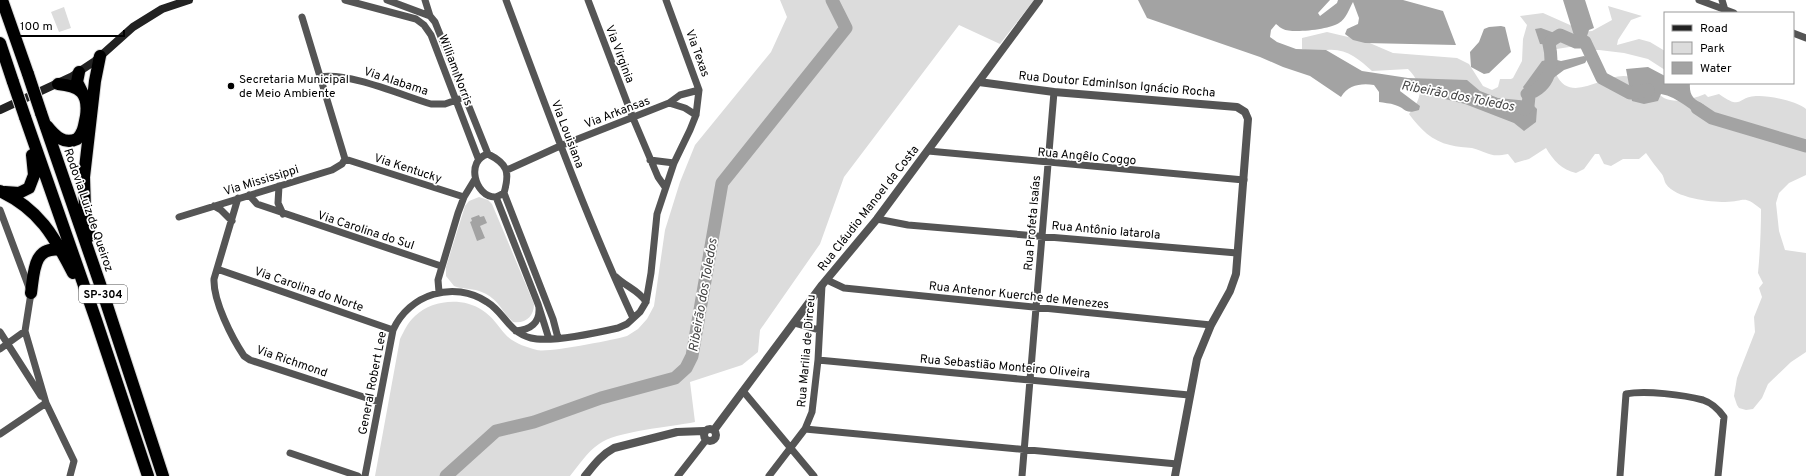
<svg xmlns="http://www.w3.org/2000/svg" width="1806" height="476" font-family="Overpass,sans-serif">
<rect width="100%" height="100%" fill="#fff"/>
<path fill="#dcdcdc" d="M780 0H1034L1000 44 959 25 844 177 820 244 760 330 758 352 742 365 690 382 695 422C671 427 616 431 599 444 587 452 579 465 570 476H375L400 339C404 331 408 322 415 316 432 300 462 297 482 310 492 316 498 326 505 334 513 343 526 347 537 350 548 353 613 340 627 336L638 329 647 319 654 306 665 230 680 182 695 145 771 52 787 17Z
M1608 6 1642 16 1631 20 1618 40 1617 45 1639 39 1650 42 1665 51V70L1648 59 1624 53 1599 50H1588L1576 46 1550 50C1550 59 1552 65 1556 74 1571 107 1607 70 1630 77 1634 78 1638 81 1641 82 1649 87 1656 93 1664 98 1676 104 1693 99 1705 94L1708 97 1719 94C1743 111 1736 97 1756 96 1768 95 1797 101 1806 109V175L1789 183 1779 193 1776 203 1779 231 1785 250 1806 253V352L1791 362 1768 384 1762 398 1753 409 1746 410 1739 408 1737 405 1734 396 1737 378 1755 332 1754 317 1762 297 1759 288 1763 283 1758 273C1760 252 1761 231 1761 209 1742 194 1746 202 1725 202 1710 202 1675 198 1666 184 1664 181 1664 176 1661 173 1656 167 1651 160 1646 153L1639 159H1623L1611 166 1604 164 1599 154H1595L1584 169 1576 173C1562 170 1553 160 1546 148L1529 159 1515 163 1508 154C1489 158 1488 152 1472 148 1465 147 1457 147 1450 145 1432 141 1420 129 1409 114 1423 97 1424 86 1408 69L1372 71C1359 59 1346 48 1327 50 1314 52 1315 53 1302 49V38L1327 32 1365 41 1393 53 1457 58 1469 64 1483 86 1492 90 1498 87 1500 79H1511L1513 78 1522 61 1523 39 1527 25 1520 16 1543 13 1570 25 1581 32 1592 31 1612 20Z
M64 7 71 28 59 32 51 12Z
M479 197 488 200 492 204 534 304C534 316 526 324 513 322 500 310 499 298 479 291 470 288 461 289 454 286L446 276V267L465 206 469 201Z"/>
<path fill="#a3a3a3" d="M1138 0H1330L1318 13 1320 16 1337 3 1338 0H1403L1443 11 1456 45 1365 43 1353 40 1345 34 1347 29 1358 24 1359 18 1353 2C1349 9 1346 19 1339 23 1331 29 1292 34 1283 29 1280 28 1279 26 1276 24L1271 30 1270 37 1277 42 1296 49 1326 50 1362 71 1408 78 1467 80 1480 91 1498 98 1529 101 1537 109 1536 122 1524 131 1514 123 1465 104 1401 88 1400 91 1420 106 1419 110C1404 115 1406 108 1395 105 1390 103 1384 103 1379 102V92L1374 85C1361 83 1348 85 1341 97L1310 76 1283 67 1260 57 1147 18Z
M1563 0H1585L1594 28 1589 30 1585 42H1576Z
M1501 26 1505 27 1511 52 1489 73 1484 74 1471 67 1470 52 1479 42 1484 29 1489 27Z
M1541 28 1560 35 1558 38 1552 40 1554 45 1540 44 1535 29Z
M1584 56 1588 58 1585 63 1564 70 1536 91 1527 94 1523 87 1542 61 1553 59 1561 61Z
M1648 67 1665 76V83H1690C1689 95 1693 99 1704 105V109L1710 112 1712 118 1706 120C1691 111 1678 97 1661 94L1658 101 1644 104 1632 101 1626 69Z
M479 215 480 217 484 216 487 223 480 226 485 238 477 241 470 222 472 221 471 218Z"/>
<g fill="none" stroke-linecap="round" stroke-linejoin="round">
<path stroke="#a3a3a3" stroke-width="13" d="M1518 107 1525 109 1528 106 1529 96 1527 94C1550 87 1554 65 1549 44L1552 40 1560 35 1576 42H1585L1602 78 1630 93 1648 90
M1697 108 1712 118 1806 146
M446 476 496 431 534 422 601 398 675 378 686 368 692 356 722 183 846 28 832 0"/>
<defs>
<path id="motorway" d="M2 0 28 74
M0 43 13 82
M79 72 77 82 82 92
M41 113 100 284 163 476
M25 117 96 320 148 476
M47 126C55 136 64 145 77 139 84 132 84 125 86 116 89 93 80 86 58 84
M0 191C39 209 54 236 73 273
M5 192 19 193 29 188 34 175 32 155
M90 236 85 210 84 177 95 81 100 56
M31 293C34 273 33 245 61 250"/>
</defs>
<use href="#motorway" stroke="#dbdbdb" stroke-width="14"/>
<path stroke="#555" stroke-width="7" d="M345 0 416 19 424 25 431 35 478 158
M387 0 430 16 435 22 488 154
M425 0 430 16
M506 0C546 107 585 215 633 318
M588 0 633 118 658 177 665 187
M1699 0 1734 13
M1722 0 1725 10
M302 17 345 159
M1793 33 1806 38
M320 77C349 72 401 95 431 104H445L459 99
M669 103 685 108 696 115
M928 151 1244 180
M488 154C508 164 510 172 504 193 502 194 498 197 495 197 475 197 465 160 488 154Z
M345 159 464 197
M650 160 674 163
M507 170 560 146 669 103 680 95 699 90
M279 186 278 203 283 214
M504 193 553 319 558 338
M249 195 257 204 441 266
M496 197 538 304 549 339
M238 198 214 279C213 301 232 338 244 356L250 360 379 402
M214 206 221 210 232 221
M0 210 31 293 25 331 46 403 74 461 70 476
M179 217 332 170 342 164 345 159
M877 219 908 225 1237 253
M217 269 393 330
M616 277C625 286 640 291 646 302
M827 280 844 288 1211 325
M439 292 438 280 458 213 464 197 475 179
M794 323 819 330
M516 331C530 330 540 323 539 308
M0 332 41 396
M0 349 25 331
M818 360 1189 395
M743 391 814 476
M805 429 1177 464
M0 434 46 403
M290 453 358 476
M365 476 393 330C409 294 454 280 487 302 505 313 508 332 531 338 551 343 596 333 618 328L627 324 640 312 646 302 651 273 657 214 674 163 690 130 696 115 699 90 666 0
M678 476 706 440
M769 476 805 429 812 412 818 360 822 285
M1022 476 1054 92
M1620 476 1626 394C1645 390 1684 395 1703 400 1712 403 1719 410 1724 417L1718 476"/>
<path stroke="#555" stroke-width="8" d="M979 82 1054 92 1237 107 1245 112 1248 119 1236 274 1230 291 1211 325 1197 359 1175 476
M704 435a6 6 0 1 1 12 0a6 6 0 1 1-12 0Z
M714 430 822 285 877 219 1039 0
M585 476C594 465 601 455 614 448L677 432 704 431"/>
<path stroke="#222" stroke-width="8" d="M0 110 71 77 95 61 133 27 162 9 189 0"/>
<use href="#motorway" stroke="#000" stroke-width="12"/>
<defs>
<path id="motorway-bridge" d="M28 74 41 113
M13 82 25 117"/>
</defs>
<use href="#motorway-bridge" stroke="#dbdbdb" stroke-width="14" stroke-linecap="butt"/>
<use href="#motorway-bridge" stroke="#000" stroke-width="12"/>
</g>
<circle fill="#000" stroke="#fff" stroke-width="1.5" cx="231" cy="86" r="4"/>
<g text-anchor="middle" stroke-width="3.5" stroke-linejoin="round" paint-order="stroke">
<rect fill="#fff" stroke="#4c4c4c" stroke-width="1" x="79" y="285" width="48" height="18" rx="3"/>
<g font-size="11" font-weight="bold" fill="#000">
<text x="103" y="298">SP-304</text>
</g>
<g font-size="12" fill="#000" stroke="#fff">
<text transform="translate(698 53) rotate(70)" y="4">Via Texas</text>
<text transform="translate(620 54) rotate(69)" y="4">Via Virginia</text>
<text transform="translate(456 70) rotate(69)" y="4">William Norris</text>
<text transform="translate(396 81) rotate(18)" y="4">Via Alabama</text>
<text transform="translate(1117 84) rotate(5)" y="4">Rua Doutor Edminlson Ignácio Rocha</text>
<text transform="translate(617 112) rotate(-21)" y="4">Via Arkansas</text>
<text transform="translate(568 134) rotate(69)" y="4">Via Louisiana</text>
<text transform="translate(1087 156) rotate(5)" y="4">Rua Angêlo Coggo</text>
<text transform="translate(408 168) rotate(18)" y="4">Via Kentucky</text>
<text transform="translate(261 180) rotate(-17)" y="4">Via Mississippi</text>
<text transform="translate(868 208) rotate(-52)" y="4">Rua Cláudio Manoel da Costa</text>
<text transform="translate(89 210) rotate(71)" y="4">Rodovia Luiz de Queiroz</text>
<text transform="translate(1032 223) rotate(-85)" y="4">Rua Profeta Isaías</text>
<text transform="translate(366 230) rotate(18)" y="4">Via Carolina do Sul</text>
<text transform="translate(1106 230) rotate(5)" y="4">Rua Antônio Iatarola</text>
<text transform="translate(309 289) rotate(19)" y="4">Via Carolina do Norte</text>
<text transform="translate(1019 295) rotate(6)" y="4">Rua Antenor Kuerche de Menezes</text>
<text transform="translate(806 351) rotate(-85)" y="4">Rua Marilia de Dirceu</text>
<text transform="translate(292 361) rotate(19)" y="4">Via Richmond</text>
<text transform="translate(1005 366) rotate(5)" y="4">Rua Sebastião Monteiro Oliveira</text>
<text transform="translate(372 383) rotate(-79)" y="4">General Robert Lee</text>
</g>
<g font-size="12" fill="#000" stroke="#fff" text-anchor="start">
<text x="239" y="83">Secretaria Municipal<tspan x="239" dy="14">de Meio Ambiente</tspan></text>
</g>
<g font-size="13" font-style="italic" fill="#444" stroke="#fff">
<text transform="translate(1458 95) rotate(11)" y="5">Ribeirão dos Toledos</text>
<text transform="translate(702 295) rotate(-80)" y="5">Ribeirão dos Toledos</text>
</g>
</g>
<rect x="1664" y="12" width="130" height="72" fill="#ffffff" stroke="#999999"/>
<rect x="1672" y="25" width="20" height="6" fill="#222222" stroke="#999999"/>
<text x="1700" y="32" font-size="12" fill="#000000">Road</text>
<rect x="1672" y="42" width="20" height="12" fill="#dcdcdc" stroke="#999999"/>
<text x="1700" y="52" font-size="12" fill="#000000">Park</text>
<rect x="1672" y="62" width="20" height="12" fill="#a3a3a3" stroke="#999999"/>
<text x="1700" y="72" font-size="12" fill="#000000">Water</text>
<path d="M14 30v6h110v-6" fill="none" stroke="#000000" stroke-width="2"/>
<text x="20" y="30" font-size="12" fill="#000000" stroke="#ffffff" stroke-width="3" paint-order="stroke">100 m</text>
</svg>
